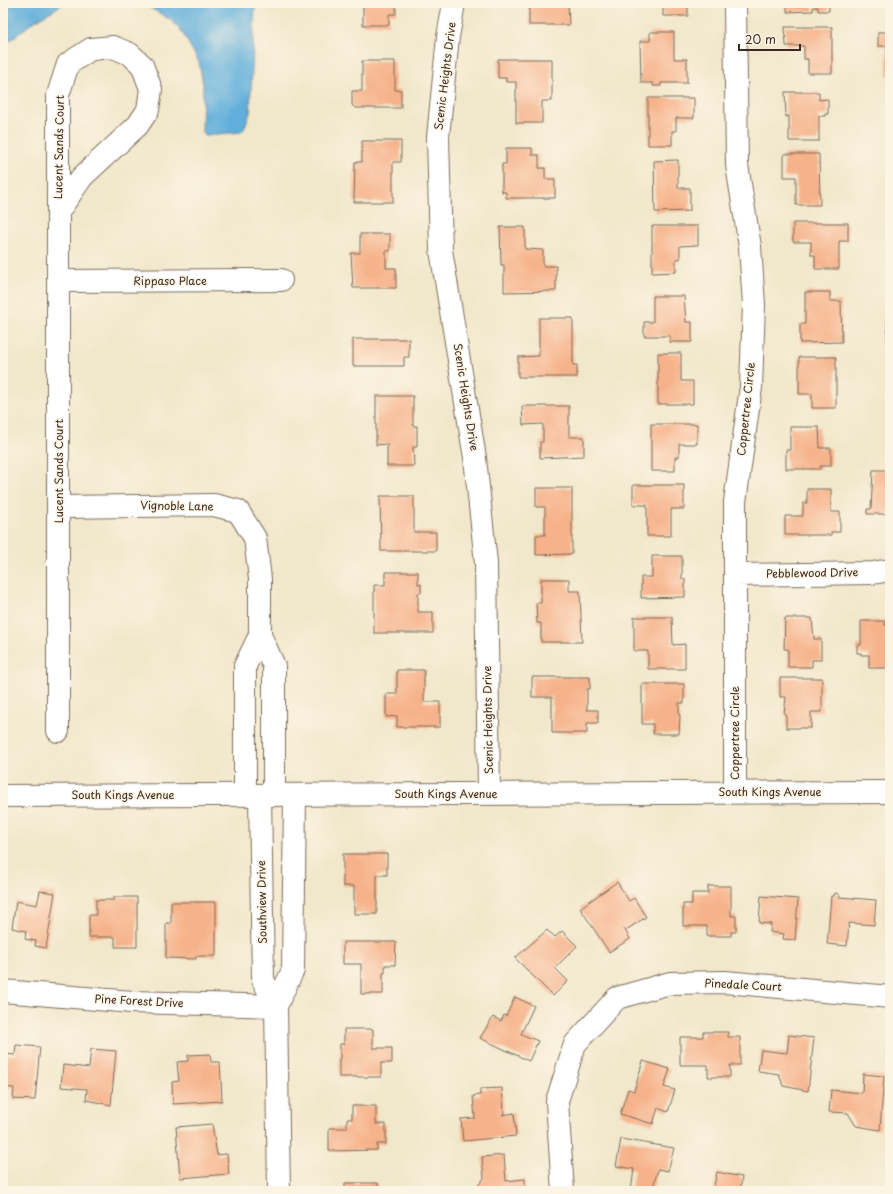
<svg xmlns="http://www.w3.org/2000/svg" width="893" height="1194" font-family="'Playpen Sans',sans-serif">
<rect width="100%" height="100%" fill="#fcf5e5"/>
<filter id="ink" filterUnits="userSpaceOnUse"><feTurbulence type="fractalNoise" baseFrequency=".025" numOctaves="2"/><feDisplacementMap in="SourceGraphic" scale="8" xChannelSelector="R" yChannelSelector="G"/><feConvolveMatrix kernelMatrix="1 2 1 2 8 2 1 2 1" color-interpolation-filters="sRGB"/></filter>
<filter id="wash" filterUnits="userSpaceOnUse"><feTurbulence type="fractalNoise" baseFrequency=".012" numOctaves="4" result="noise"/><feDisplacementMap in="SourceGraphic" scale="16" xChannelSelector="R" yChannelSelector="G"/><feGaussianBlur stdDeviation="0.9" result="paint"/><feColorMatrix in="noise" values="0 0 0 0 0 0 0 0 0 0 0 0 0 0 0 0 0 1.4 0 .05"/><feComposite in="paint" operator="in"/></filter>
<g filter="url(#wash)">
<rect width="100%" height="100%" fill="#f1e7cb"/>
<path fill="#61afdb" stroke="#4e6c7c" d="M3 3H65L33 22 3 46Z
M142 3H255L250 113 244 129 241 132 206 135 202 132 203 84 199 62 182 32 171 20Z"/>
<g id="blocks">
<path fill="#f6b28a" d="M363 3H396V14H389V25H363Z
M529 3H568L569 25H529Z
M663 3H688V16H663Z
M787 3H829V11H818V7H813V11L787 12Z
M785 27H832V73H808V59H804V46H786Z
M887 30H890V76H887V46H878V32H887Z
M650 32H674V59H687V83H661V86H653V83H641L640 41H650Z
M498 59H552V101H542V123H516V82H506V78H498Z
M362 61H395V90H401V108H355L352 105V91H362Z
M785 92H819V100L828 99V114H825V116H819V141H789V116L786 117Z
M648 98H694V118H676V131H672V145H648Z
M362 141H401V162H393V202H354L355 162H362Z
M506 148H532V155H539V168H545V179H555V198H506V192H502V164H506Z
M784 154H819L820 205H796V177H784Z
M678 160V188H690V211L655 212 654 161Z
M793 223H848V241H839V269H815V255H811V242H793Z
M652 226H698V245L680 246V259H676V272L652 273Z
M500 227H525V249L543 250V266H556V291L504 292V265H501Z
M360 234H390V251H386V268H396V288H353L351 253H360Z
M805 292H830V301H841L842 342 800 343V324H805Z
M653 296H684L686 322H692V342H670V336H644V322H653Z
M887 306H890V353H887Z
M539 318H573V365H577V377H518V357L539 356Z
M353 339H409V357H404V366H353Z
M658 353H681V381H693V404H658Z
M799 357H836V408H812V394H799Z
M887 376H890V422H887Z
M376 396H413V426H417V447H413L414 466H387V444L376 445Z
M522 406H569V437H584V456L540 458V442H543V424L523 425Z
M651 424H697V444H679V457H675V471H651Z
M790 427H819L820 448H831V466H820V469H786V450H790Z
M873 470H890V514H867V509H871Z
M633 485H684V509H671V536H647V505H633Z
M536 488H572V554L536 555V535H545V507H536Z
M807 489H831V512H840V532H831V535H785V516H803V503H807Z
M380 496H414V532H436V551H381Z
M652 556H682V579H685V597L641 598V577H652Z
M385 572H418V584H421V593H418V612H433V633H374V585H385Z
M541 579H569V591H580L582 642H541V623H537L536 603H541Z
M634 617H672L673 645 685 644V669H648V651H634Z
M785 618H812L814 639H821V660H812V667H788V649H784Z
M861 621H885V625H890V668H869V655H861V653H857V645H861Z
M397 670H424V702H440V727H397V716L386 717V694H397Z
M532 677H590V689H587V710H598V723H587V733H552V697H532Z
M780 678H822V712H811V728H786V714H784L786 697H780Z
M642 684H684V703H679V715H680L679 734H653V724H642Z
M343 854H387V875H377V914H354V886H343Z
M617 882 629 901 634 898 646 917 626 930 624 928 630 939 609 952 580 908Z
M708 886H731V916H736V932H731V936H707V926H683V904H692V893H708Z
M40 891 55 893 46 948 35 946 36 941 25 939 26 931 12 928 16 901 37 905Z
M835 893 839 894V897L876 900 874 925 849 923 847 946 827 944 831 896H834Z
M761 896 798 899 795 940 783 939 784 934 770 932 771 924 759 923Z
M114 897H137V947H115V937H89V915H96V900H114Z
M171 902H216V956H196V959L166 958V923H171Z
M547 930 555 937 562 931 577 946 555 968 568 981 553 996 515 958Z
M343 942H396L395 965H385V973H383V994H361V964H343Z
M515 997 534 1006 521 1034 538 1041 529 1061 480 1038 493 1017 501 1021 504 1015 506 1016Z
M344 1029H373V1048H392V1063H381V1077H339V1059H340V1044H344Z
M703 1032H728V1037H740V1065H730V1077H708V1065H680V1037H703Z
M789 1035 814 1038 808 1091 783 1086 779 1074 758 1071 761 1050 787 1053Z
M16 1045 40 1047 35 1100 13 1099 14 1088 3 1087V1054L15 1055Z
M91 1049 116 1051 111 1105 86 1100 87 1089 61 1087 63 1065 89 1068Z
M210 1054 211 1062H220L222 1101 173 1104 172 1082 179 1081 177 1062 188 1061V1055Z
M643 1061 670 1069 664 1087 675 1090 668 1112 658 1108 653 1124 620 1114 628 1089 634 1091Z
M863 1074 884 1076 880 1130 856 1126 848 1113 829 1112 831 1090 862 1093Z
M502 1088 504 1113 502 1115 514 1113 516 1136 463 1141 461 1119 475 1118 473 1096 480 1095V1089Z
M352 1106H376V1124H386V1144H377V1150L329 1151V1128H347V1119H352Z
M212 1124 217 1155 227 1154 229 1174 180 1178 176 1127Z
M621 1139 674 1148 668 1171 658 1169 652 1191H631L634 1169 616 1166Z
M504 1155 506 1181 525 1179V1191H474L484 1178 482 1157Z
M717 1172 742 1177 740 1191H713Z
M345 1183H378V1191H345Z"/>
</g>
</g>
<g filter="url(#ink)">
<use href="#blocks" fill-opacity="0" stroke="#7b6c5b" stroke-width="1"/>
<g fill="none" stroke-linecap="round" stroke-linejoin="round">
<defs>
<path id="street" d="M454 3 448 37 438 137 441 250 475 458 486 563 489 793
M58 212 82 177 138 125 148 110 151 89 142 65 130 54 113 47 91 49 68 64 58 95V731
M59 281 281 280
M60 507 214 505 238 511 255 538 260 579V635
M735 575 873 573 890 570
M735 792V502L751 387 754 304 750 247 737 165 735 3
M245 794V666L260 635 274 666V795
M260 795 263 980 276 1006
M3 991 132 1002 276 1006
M279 1191 276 1006 293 970 295 795
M563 1191 557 1101 575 1044 617 998 670 983 725 982 890 997"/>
<path id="secondary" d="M3 796 890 792"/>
</defs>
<use href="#street" stroke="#7b6c5b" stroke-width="24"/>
<use href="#secondary" stroke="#7b6c5b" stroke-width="24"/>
<use href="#street" stroke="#fff" stroke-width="22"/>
<use href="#secondary" stroke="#fff" stroke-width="22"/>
</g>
</g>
<g text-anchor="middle" stroke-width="3" stroke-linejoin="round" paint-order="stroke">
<g font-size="11" fill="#3b2a1e" stroke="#fcf5e5">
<text transform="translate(445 76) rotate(-83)" y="4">Scenic Heights Drive</text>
<text transform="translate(59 147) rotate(-89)" y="4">Lucent Sands Court</text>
<text x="170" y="285">Rippaso Place</text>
<text transform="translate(466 397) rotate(81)" y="4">Scenic Heights Drive</text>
<text transform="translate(746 409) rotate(-84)" y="4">Coppertree Circle</text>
<text transform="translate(59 471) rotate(-90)" y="4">Lucent Sands Court</text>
<text transform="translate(177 506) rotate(1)" y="4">Vignoble Lane</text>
<text transform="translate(812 573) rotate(-1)" y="4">Pebblewood Drive</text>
<text transform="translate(488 720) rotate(-91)" y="4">Scenic Heights Drive</text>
<text transform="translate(735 733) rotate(-90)" y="4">Coppertree Circle</text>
<text x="770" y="796">South Kings Avenue</text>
<text x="446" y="798">South Kings Avenue</text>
<text x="123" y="799">South Kings Avenue</text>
<text transform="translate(262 902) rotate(-91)" y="4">Southview Drive</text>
<text transform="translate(743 985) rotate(3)" y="4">Pinedale Court</text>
<text transform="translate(139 1001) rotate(3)" y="4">Pine Forest Drive</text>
</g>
</g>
<rect width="893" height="1194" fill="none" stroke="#fcf5e5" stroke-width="16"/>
<path d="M739 44v6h61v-6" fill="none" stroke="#3b2a1e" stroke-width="2"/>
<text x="745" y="44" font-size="12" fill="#3b2a1e" stroke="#fcf5e5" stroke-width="3" paint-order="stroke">20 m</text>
</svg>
